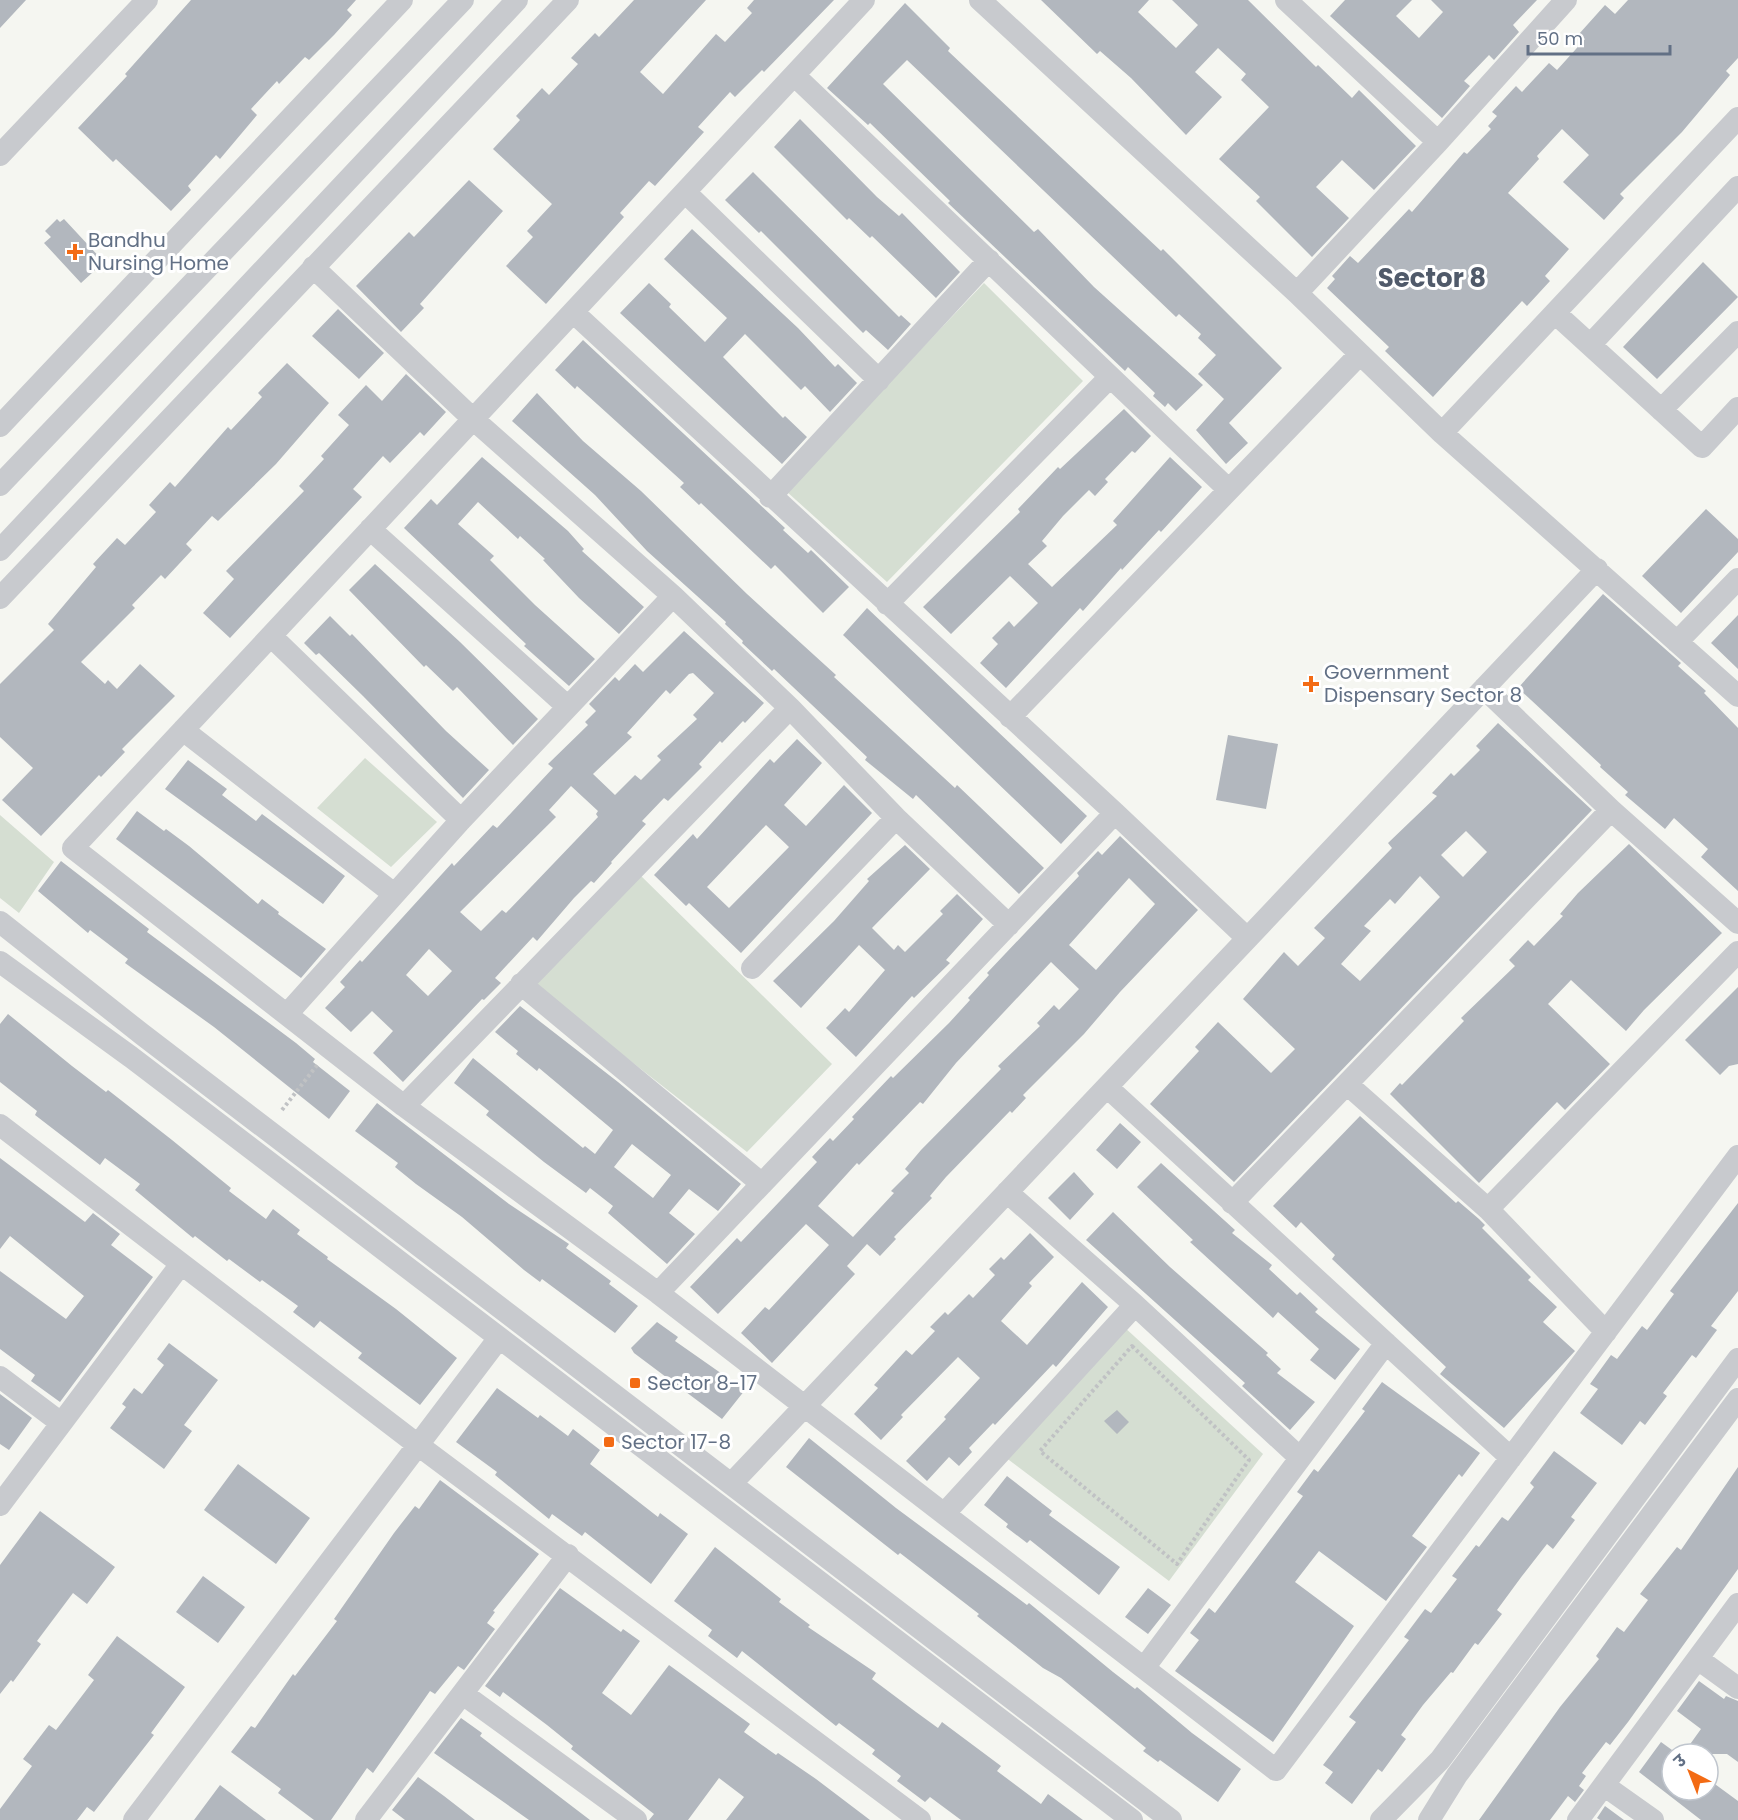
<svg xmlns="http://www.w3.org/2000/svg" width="1738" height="1820" font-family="Poppins,'Noto Sans Devanagari',sans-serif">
<rect width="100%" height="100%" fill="#f5f6f1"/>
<path fill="#d5ded2" d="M984 283 1083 381 887 582 786 491Z
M365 758 437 822 391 867 317 808Z
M0 815 54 862 19 913 0 898Z
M637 872 832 1064 747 1152 532 984Z
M1123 1326 1263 1454 1169 1581 1005 1457Z"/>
<path fill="#b2b7be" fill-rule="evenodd" d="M0 0H26L0 28Z
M191 0H356L347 10 352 15 334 35 309 60 305 57 279 84 277 81 251 109 257 115 220 159 216 155 188 186 191 190 171 211 116 159 113 162 78 128 127 76 125 74Z
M634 0H706L640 72 663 94 716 34 725 42 752 13 747 8 754 0H834L764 72 762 70 735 97 730 92 698 127 704 132 655 186 649 181 620 213 624 217 546 304 506 266 533 237 527 231 552 204 493 149 520 120 516 116 542 88 549 95 578 64 571 58 595 33 599 37Z
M1041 0H1149L1138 12 1176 48 1198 25 1172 0H1248L1316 67 1318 65 1352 98 1359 90 1416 146 1374 190 1342 160 1316 187 1349 218 1312 257 1256 201 1260 197 1219 159 1269 107 1241 80 1246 74 1218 48 1195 72 1222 97 1186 135 1131 78 1100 51 1097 54Z
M1345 0H1412L1396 16 1419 38 1443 12 1431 0H1537L1513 25 1519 32 1494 60 1489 55 1464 81 1470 86 1442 118 1330 16Z
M1628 0H1738V58L1726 71 1730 75 1682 132 1620 194 1624 198 1604 220 1563 182 1589 155 1562 129 1537 156 1539 159 1508 193 1569 249 1545 276 1550 281 1527 306 1522 301 1433 397 1385 351 1389 347 1327 288 1335 279 1332 276 1350 256 1358 263 1409 209 1412 212 1464 152 1467 154 1491 129 1488 126 1497 116 1492 112 1516 86 1522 92 1549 63 1557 70 1585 39 1579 34 1605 5 1615 14Z
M905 3 950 48 948 51 966 68 1161 251 1163 249 1282 368 1229 423 1248 443 1226 464 1196 430 1224 399 1198 374 1216 355 1198 338 1201 334 1179 314 1176 317 907 60 883 84 1034 232 1038 229 1094 287 1203 385 1176 411 1168 403 1165 407 1153 396 1155 393 1128 367 1125 371 948 203 950 201 870 123 868 125 827 88Z
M800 119 877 197 899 216 902 213 960 272 936 298 872 236 870 238 849 218 847 220 774 147Z
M753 172 899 317 901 315 911 324 888 350 866 330 863 333 761 231 759 233 725 200Z
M469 180 503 211 420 304 424 308 401 332 356 286 409 232 414 237Z
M57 219 60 222 64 219 104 262 81 283 44 243 51 237 45 231Z
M692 229 798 328 835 367 838 364 857 383 830 412 805 386 801 390 745 334 723 357 783 418 785 416 807 437 782 464 620 313 649 283 671 304 669 307 705 342 727 318 664 259Z
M1703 262 1738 297 1657 379 1623 347Z
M338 309 384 353 359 379 312 336Z
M583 340 785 528 783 530 808 553 811 550 849 587 823 613 775 565 771 569 701 503 699 505 680 487 684 483 597 404 577 386 575 389 555 370Z
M287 363 329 403 276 464 218 521 212 516 186 544 192 550 165 579 161 575 132 605 135 608 81 662 105 684 108 680 117 689 140 664 175 696 122 749 125 752 101 777 99 775 41 836 2 800 33 768 0 737V684L54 630 48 624 96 567 93 564 117 538 125 545 156 512 149 505 170 482 175 487 228 427 231 430 262 397 258 393Z
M406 374 446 412 424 436 420 432 390 463 383 456 353 489 362 497 230 638 203 613 234 579 226 571 304 491 299 486 324 459 321 456 349 425 338 415 366 385 382 401Z
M537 393 583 441 641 491 747 594 836 675 834 677 955 788 957 785 1044 868 1019 894 916 795 913 799 865 760 867 757 774 669 772 671 742 643 743 641 725 624 726 622 647 551 595 495 512 421Z
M1124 409 1151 436 1135 453 1132 451 1105 479 1108 482 1095 496 1089 490 1063 516 1042 541 1047 546 1028 564 1052 587 1117 525 1113 521 1170 457 1202 487 1161 532 1159 530 1122 570 1121 568 1083 611 1080 608 1006 688 980 663 998 644 992 638 1009 621 1014 627 1038 603 1010 576 951 634 923 607 1020 512 1018 509 1058 467 1060 469Z
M482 457 568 531 584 549 582 551 644 607 619 634 579 598 543 560 545 559 520 536 518 539 478 502 458 524 494 556 490 560 535 605 595 659 569 686 524 646 526 644 404 528 431 499 437 505Z
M1706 509 1738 539V552L1681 613 1642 576Z
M375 564 460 642 538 719 513 745 457 687 453 691 426 665 424 667 349 590Z
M1603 594 1681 663 1678 666 1706 691 1704 693 1738 728V891L1701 857 1708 849 1674 818 1665 829 1625 795 1628 792 1600 767 1601 765 1518 688Z
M867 608 1087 816 1061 844 843 635Z
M1738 615V669L1711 643Z
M330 616 350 636 352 634 446 731 489 770 463 798 363 696 319 653 316 655 304 643Z
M684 631 764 703 745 723 743 721 722 743 720 741 699 764 702 767 668 801 664 798 642 821 646 824 611 862 612 863 594 883 591 881 574 898 537 941 533 937 495 978 501 983 484 1000 482 999 403 1082 373 1053 393 1031 372 1011 351 1032 325 1008 345 987 340 982 360 960 362 962 452 863 454 866 493 825 497 828 553 768 548 764 588 725 585 722 596 711 589 704 615 677 619 681 635 664 643 672ZM693 673 714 693 693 715 697 719 657 756 661 760 641 780 635 775 615 795 593 774 632 737 627 733 666 690 670 694 689 674ZM571 786 598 811 596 814 598 817 506 913 502 910 481 931 460 912 556 817 549 810ZM429 949 452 971 428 996 406 975Z
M1498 723 1592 810 1234 1182 1150 1104 1199 1051 1195 1047 1218 1022 1271 1073 1295 1049 1243 999 1284 952 1298 966 1325 938 1314 928 1392 848 1388 843 1437 796 1432 793 1451 773 1454 776 1480 750 1476 746ZM1466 831 1487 852 1463 877 1441 855ZM1420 876 1440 897 1360 981 1341 964 1371 931 1364 926 1390 899 1395 904Z
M1228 735 1278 744 1266 809 1216 800Z
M797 739 822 763 784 805 806 826 844 785 872 813 741 953 689 903 686 906 654 875 693 834 697 839 770 759 774 763ZM766 825 789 847 729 908 707 887Z
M188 760 227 789 222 795 256 821 262 814 345 876 323 904 165 789Z
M137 811 164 831 166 829 189 846 258 904 262 899 279 912 278 914 326 949 301 978 116 839Z
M1120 836 1198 910 1120 992 1084 1034 1023 1095 1026 1098 1012 1113 1010 1111 946 1177 930 1196 932 1198 894 1237 896 1239 880 1256 867 1244 847 1266 855 1274 772 1363 741 1333 765 1307 769 1310 829 1245 806 1224 718 1314 690 1287 737 1238 741 1242 817 1162 812 1157 830 1138 833 1141 854 1119 852 1117 891 1076 893 1078 949 1023 970 1000 968 998 989 975 987 973 1079 876 1077 873 1098 851 1102 855ZM1129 878 1155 904 1096 970 1069 945ZM1051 962 1079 989 1059 1010 1054 1005 1037 1023 1040 1026 998 1066 1001 1069 921 1150 905 1169 909 1173 891 1191 894 1193 853 1237 818 1206 857 1163 859 1165 920 1102 923 1104 956 1063Z
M1629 844 1722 933 1644 1010 1626 1031 1571 980 1548 1004 1610 1064 1565 1110 1557 1102 1479 1183 1390 1094 1400 1083 1402 1085 1464 1021 1461 1018 1515 966 1509 960 1528 940 1534 946 1563 916 1560 914 1578 893Z
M905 845 930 869 872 928 894 950 898 945 905 952 943 914 940 911 957 894 983 919 946 960 950 963 914 998 912 996 856 1057 826 1028 845 1008 849 1012 885 970 859 945 801 1008 773 981 834 921 869 881 867 879Z
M61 861 149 929 147 932 296 1043 315 1059 313 1062 350 1091 329 1119 214 1027 125 963 128 959 90 930 88 933 38 891Z
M1738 987V1064L1729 1066 1720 1075 1685 1040Z
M520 1006 618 1082 741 1184 718 1211 689 1189 669 1213 695 1234 667 1264 608 1213 613 1206 590 1188 586 1193 544 1162 486 1115 489 1111 454 1083 473 1058 583 1148 585 1146 595 1154 613 1130 539 1068 537 1071 516 1054 518 1051 495 1032ZM632 1144 671 1175 653 1198 614 1167Z
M8 1014 72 1066 106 1092 108 1090 172 1140 231 1188 229 1191 266 1219 273 1209 300 1230 297 1234 328 1257 327 1259 396 1309 457 1358 420 1405 358 1358 362 1353 320 1321 314 1328 293 1312 298 1306 262 1280 260 1282 229 1259 227 1261 195 1236 193 1238 135 1190 140 1184 105 1158 100 1165 35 1115 37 1111 0 1082V1024Z
M377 1103 509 1204 569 1244 566 1248 611 1281 609 1284 638 1306 615 1333 542 1279 540 1282 524 1270 462 1217 416 1184 395 1167 398 1163 355 1131Z
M1360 1116 1456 1203 1458 1201 1479 1219 1485 1225 1482 1228 1531 1277 1528 1280 1557 1307 1543 1322 1575 1351 1504 1428 1440 1374 1446 1367 1332 1259 1335 1255 1301 1222 1296 1228 1273 1206Z
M1120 1123 1141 1142 1117 1169 1096 1150Z
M0 1158 85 1222 93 1213 120 1234 111 1245 153 1277 60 1402 31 1381 35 1375 0 1349V1271L66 1319 84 1296 10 1236 0 1249Z
M1161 1163 1235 1230 1232 1233 1272 1265 1269 1269 1297 1295 1300 1292 1318 1309 1315 1312 1360 1349 1335 1380 1310 1360 1319 1349 1278 1312 1273 1318 1190 1242 1193 1240 1137 1187Z
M1074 1172 1094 1194 1070 1220 1048 1198Z
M1738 1203V1291L1711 1326 1717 1330 1696 1358 1692 1355 1663 1393 1667 1396 1645 1425 1640 1421 1622 1445 1580 1413 1598 1389 1590 1384 1611 1355 1617 1359 1642 1326 1647 1330 1674 1294 1670 1291Z
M1113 1212 1170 1267 1268 1353 1266 1355 1281 1369 1277 1373 1315 1402 1290 1430 1242 1386 1245 1383 1086 1240Z
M1030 1233 1054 1257 1029 1283 1032 1286 1001 1321 1027 1345 1082 1282 1108 1307 1056 1367 1053 1364 995 1425 993 1423 969 1448 972 1452 959 1466 949 1457 927 1481 906 1461 946 1419 944 1417 980 1378 958 1357 901 1415 903 1417 881 1440 854 1414 878 1388 874 1385 906 1350 912 1355 935 1331 930 1327 945 1312 948 1315 969 1294 973 1298 995 1275 989 1269 1001 1257 1004 1260Z
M657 1322 678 1337 675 1341 745 1390 722 1419 634 1353 631 1348Z
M169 1343 218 1380 184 1425 192 1431 164 1469 110 1428 126 1407 122 1404 134 1388 142 1394 164 1365 157 1359Z
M1382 1382 1480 1453 1462 1477 1459 1474 1412 1536 1427 1547 1386 1601 1319 1551 1295 1582 1354 1626 1273 1742 1175 1671 1199 1640 1190 1633 1209 1608 1215 1613 1303 1496 1297 1492 1314 1469 1318 1472 1365 1411 1362 1409Z
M497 1388 538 1418 540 1415 568 1436 573 1429 600 1450 590 1464 658 1517 660 1513 688 1534 651 1584 585 1532 582 1536 552 1514 549 1519 495 1475 497 1472 456 1442Z
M0 1394 32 1418 9 1450 0 1444Z
M1117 1410 1129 1422 1117 1434 1104 1421Z
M809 1438 896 1508 1027 1605 1029 1603 1113 1672 1135 1689 1137 1687 1192 1733 1241 1769 1218 1802 1160 1760 1158 1762 1143 1751 1146 1748 1061 1678 1043 1668 977 1616 979 1614 900 1553 898 1555 786 1467Z
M1554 1451 1597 1483 1571 1517 1575 1520 1553 1549 1547 1544 1522 1576 1497 1610 1502 1614 1478 1645 1475 1643 1453 1673 1451 1672 1423 1705 1401 1735 1406 1739 1382 1772 1378 1769 1352 1804 1325 1783 1333 1772 1323 1765 1356 1722 1349 1717 1409 1640 1404 1637 1425 1609 1431 1613 1457 1579 1452 1576 1476 1545 1479 1547 1502 1517 1508 1521 1534 1487 1530 1483Z
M238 1464 310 1518 276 1564 204 1510Z
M1738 1467V1569L1628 1722 1610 1745 1606 1742 1582 1773 1586 1776 1579 1786 1584 1790 1575 1802 1568 1796 1550 1820H1479L1560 1707 1599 1659 1596 1656 1617 1627 1624 1632 1648 1600 1640 1594 1677 1547 1681 1550Z
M1007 1476 1052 1511 1049 1515 1120 1567 1099 1595 1030 1540 1027 1543 1006 1527 1008 1524 984 1505Z
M440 1480 539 1554 493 1611 495 1612 487 1623 495 1629 464 1670 458 1666 435 1694 430 1691 373 1773 367 1768 331 1820H314L278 1793 281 1789 231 1752 251 1726 255 1728 293 1674 295 1676 337 1621 334 1619 394 1533 415 1506 419 1509Z
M40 1511 115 1567 87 1604 73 1593 37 1641 41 1644 13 1682 11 1680 0 1694V1565Z
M715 1547 781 1599 779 1602 810 1625 808 1627 876 1673 872 1679 916 1712 938 1728 942 1722 1001 1766 997 1771 1041 1804 1048 1794 1083 1820H961L930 1797 925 1802 897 1781 901 1776 872 1754 875 1750 839 1723 836 1726 742 1651 737 1658 708 1636 712 1630 674 1601Z
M203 1576 245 1607 218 1643 176 1612Z
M560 1588 621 1632 623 1629 640 1641 602 1693 631 1715 669 1665 750 1724 744 1732 776 1755 778 1753 816 1779 870 1820H726L744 1797 719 1778 688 1820H649L654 1814 571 1749 573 1746 547 1725 503 1692 500 1697 485 1686Z
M1148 1588 1171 1605 1148 1634 1125 1617Z
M117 1636 185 1687 151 1733 154 1735 94 1812 87 1807 77 1820H0V1809L32 1766 23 1759 49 1725 56 1730 94 1680 88 1675Z
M1699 1681 1724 1699 1726 1696 1738 1701V1762L1727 1754H1683L1701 1729 1677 1711Z
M461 1718 482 1733 480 1736 590 1820H529L434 1753Z
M1661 1742 1672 1750V1790H1708V1779L1738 1801V1820H1701L1639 1772Z
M418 1777 444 1796 475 1820H405L392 1810Z
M220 1785 266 1820H194Z
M1605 1806 1624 1820H1600L1597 1818Z"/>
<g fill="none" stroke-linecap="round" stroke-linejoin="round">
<path stroke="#c0c2c4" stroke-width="4" stroke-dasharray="3 3" stroke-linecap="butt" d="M282 1110 318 1064
M1132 1346 1249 1460 1177 1564 1040 1451Z"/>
<path stroke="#c8cace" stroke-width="22" d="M864 0 73 848 404 1106 658 1293 1276 1770 1738 1156
M980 0 1297 293 1442 433 1738 696
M1286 0 1438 142
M794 75 1229 490
M0 155 147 0
M685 192 879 380
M313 267 473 419 673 596 790 708 896 818 1009 925
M1297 293 1438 142 1566 0
M573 312 1115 813 1247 938
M1555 313 1702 447 1738 408
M1590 345 1738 187
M1661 410 1738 332
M0 426 402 0
M1442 433 1738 118
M0 485 463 0
M770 497 989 260
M370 529 568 707
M0 550 517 0
M0 598 568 0
M887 604 1110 377
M271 636 461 820
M1677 642 1738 579
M1484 688 1611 810 1738 923
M1010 717 1360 354
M183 730 394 894
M0 922 143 1035 1171 1820
M0 962 131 1057 1132 1820
M752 968 896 818
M521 984 762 1184
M288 1013 461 820 673 596
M1347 1084 1488 1209 1606 1332
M1107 1087 1511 1458
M404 1106 790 708
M0 1125 418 1445 920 1820
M1007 1192 1135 1305 1299 1457
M1232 1203 1611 810
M1488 1209 1738 952
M658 1293 1115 813
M0 1377 61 1423
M731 1484 1597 569
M0 1505 181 1264
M944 1514 1135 1305
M1698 1659 1738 1688
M1144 1668 1386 1343
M463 1694 636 1820
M1605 1786 1653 1820
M134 1820 499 1338
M366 1820 568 1555
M1381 1820 1440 1760 1738 1359
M1429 1820 1457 1775 1738 1399
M1578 1820 1738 1604"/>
</g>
<g fill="#f36b14" stroke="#fff" stroke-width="2">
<path d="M72 243h6v6h6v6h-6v6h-6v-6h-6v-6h6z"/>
<path d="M1308 675h6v6h6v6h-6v6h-6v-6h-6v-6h6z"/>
<rect x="629" y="1377" width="12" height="12" rx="3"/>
<rect x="603" y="1436" width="12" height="12" rx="3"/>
</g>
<g text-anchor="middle" stroke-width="6" stroke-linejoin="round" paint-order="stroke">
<g font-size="20" fill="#627085" stroke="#fff" text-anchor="start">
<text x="88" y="247">Bandhu<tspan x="88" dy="23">Nursing Home</tspan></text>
<text x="1324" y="679">Government<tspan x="1324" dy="23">Dispensary Sector 8</tspan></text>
<text x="647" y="1390">Sector 8-17</text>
<text x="621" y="1449">Sector 17-8</text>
</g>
<g font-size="26" font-weight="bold" fill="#505a6a" stroke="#fff">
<text x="1432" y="287">Sector 8</text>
</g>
</g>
<g transform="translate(1690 1772) rotate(318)"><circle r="28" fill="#ffffff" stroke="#c0c6ce" stroke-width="1.5"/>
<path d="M0-4.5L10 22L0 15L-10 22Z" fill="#f36b14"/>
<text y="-9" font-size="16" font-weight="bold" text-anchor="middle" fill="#627085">उ</text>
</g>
<path d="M1528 45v9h142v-9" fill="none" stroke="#627085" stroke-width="3"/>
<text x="1537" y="45" font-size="18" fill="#627085" stroke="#ffffff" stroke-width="4.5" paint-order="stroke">50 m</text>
</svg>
